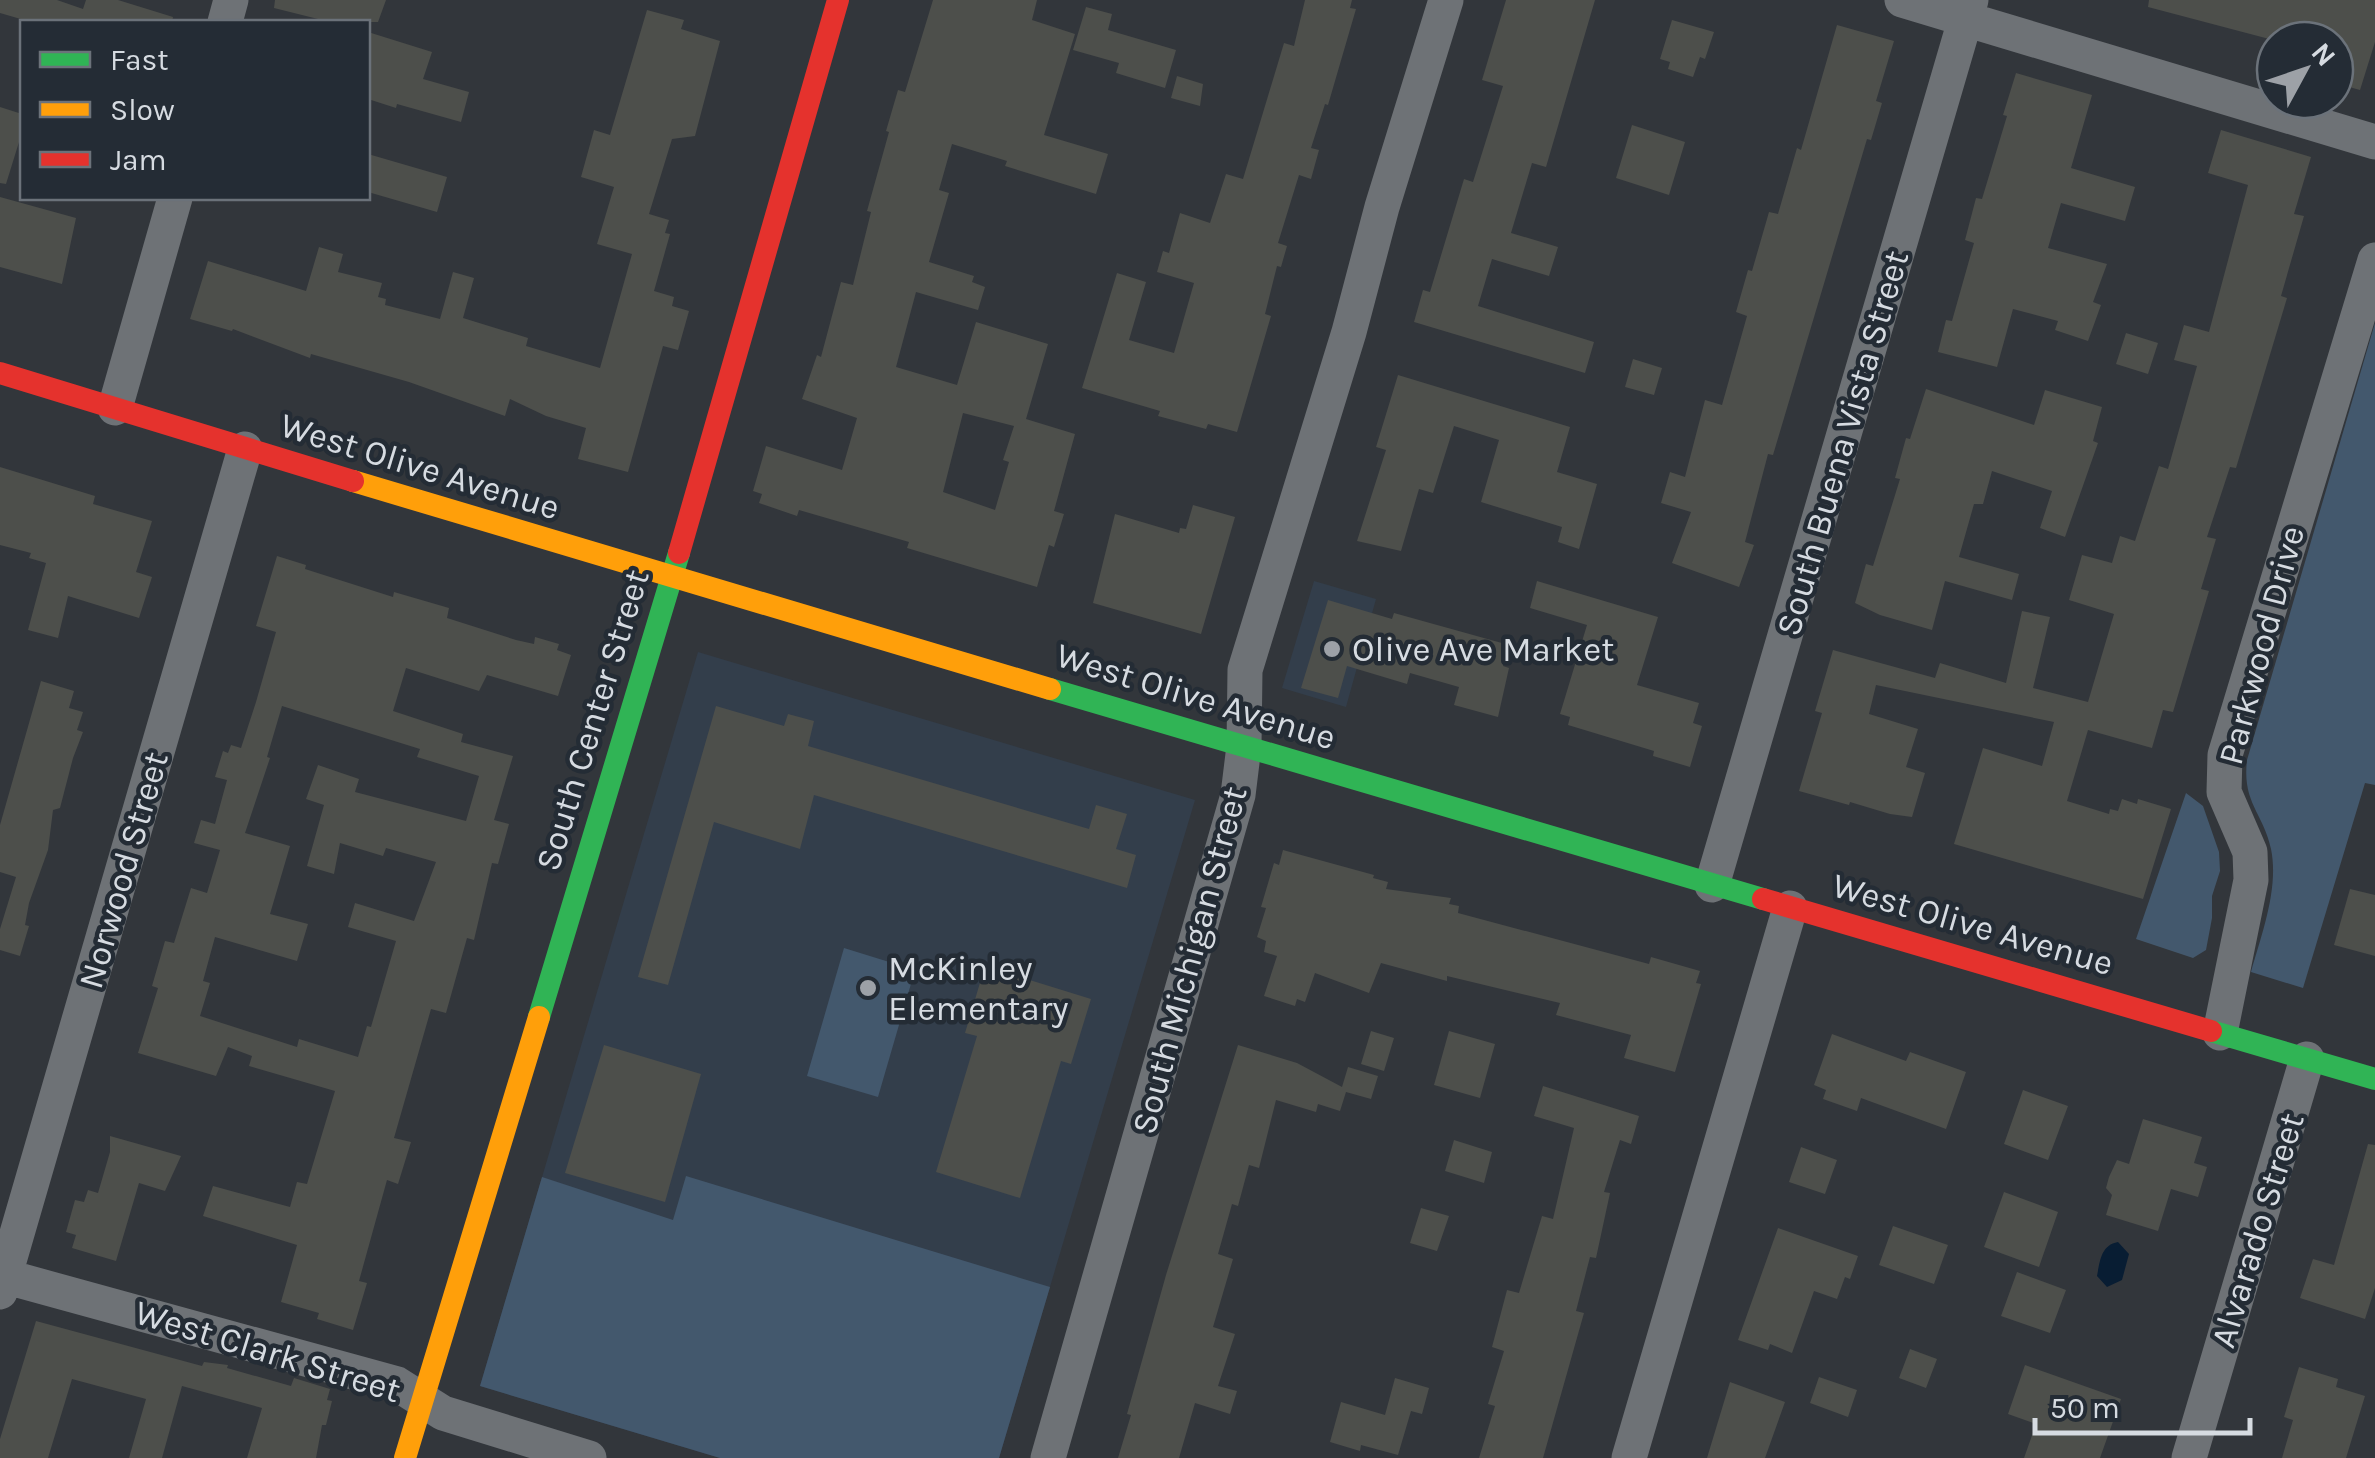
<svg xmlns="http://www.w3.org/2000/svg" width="2375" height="1458" font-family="Karla,sans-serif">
<rect width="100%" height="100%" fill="#32363b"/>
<path fill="#333e4b" d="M1314 581 1376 599 1346 707 1282 688Z
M698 652 1195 800 999 1458H720L480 1386Z"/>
<path fill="#43586d" d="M2375 323V785L2365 783 2303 988 2251 972C2262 933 2279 888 2271 849 2263 812 2242 803 2247 760Z
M2186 793 2203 806 2219 852 2220 871 2212 896V918L2206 950 2193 958 2136 939Z
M844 948 915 970 878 1097 807 1076Z
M686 1176 1050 1287 999 1458H720L480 1386 542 1177 673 1220Z"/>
<path fill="#081d33" d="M2118 1242 2129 1254 2122 1280 2107 1287 2097 1276C2100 1261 2101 1245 2118 1242Z"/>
<path fill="#4d4f4b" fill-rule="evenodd" d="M0 0H57L83 9 86 0H118L173 17 172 22H31L0 13Z
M275 0H386L378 22H330L274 8Z
M933 0H1037L1032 20 1075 34 1044 135 1108 154 1096 194 1005 166 1007 161 952 144 939 190 949 193 929 262 974 276 972 282 985 287 978 310 916 292 896 367 957 385 976 322 1048 344 1026 419 1075 434 1054 511 1064 514 1054 547 1049 545 1037 587 907 548 909 542 799 510 797 516 759 503 762 494 753 491 766 446 842 470 857 418 802 399 817 355 821 357 841 282 853 285 871 212 867 211 889 132 886 131 898 90 905 92ZM963 413 1014 426 1003 460 1009 462 995 510 943 492Z
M1305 0H1352L1350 8 1356 9 1328 105 1325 104 1311 148 1319 150 1311 179 1299 175 1278 243 1287 246 1281 267 1277 266 1265 314 1271 316 1237 432 1208 424 1206 429 1158 416 1160 411 1082 388 1117 273 1146 282 1129 340 1174 353 1194 283 1157 272 1163 251 1169 253 1180 213 1210 223 1226 174 1243 179 1284 43 1294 46Z
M1506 0H1595L1546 167 1532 163 1511 233 1558 247 1549 276 1492 259 1478 306 1594 342 1585 373 1414 322 1423 290 1430 292 1464 179 1473 182 1503 86 1482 80Z
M2149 0H2375V42L2360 90 2335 83V40H2273L2148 7Z
M1086 7 1112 14 1108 30 1176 50 1165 88 1116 73 1119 63 1073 50Z
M647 10 684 20 681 29 720 41 695 136 672 139 649 214 669 220 665 233 670 234 654 291 674 297 672 306 689 311 678 350 663 346 628 472 578 459 586 428 546 416 510 399 505 416 409 382 311 354 310 358 233 329 232 331 190 319 208 261 306 291 319 247 343 254 338 272 382 283 378 297 386 299 385 305 440 319 453 272 474 278 463 318 528 338 526 346 600 368 632 254 597 244 614 187 581 177 594 130 610 135Z
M1672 20 1714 32 1705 59 1700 57 1693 77 1668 69 1670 62 1660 59Z
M1837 25 1894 41 1876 101 1882 103 1871 140 1867 139 1773 455 1768 454 1745 542 1754 545 1739 587 1672 563 1691 512 1661 503 1670 472 1685 477 1705 400 1722 405 1747 316 1736 312 1748 270 1752 271 1769 212 1778 214 1797 148 1801 150Z
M368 32 432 52 423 79 469 92 461 122 397 104 396 108 368 99Z
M2016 73 2092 95 2071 168 2135 187 2125 221 2061 203 2048 248 2107 264 2093 302 2101 305 2088 341 2055 330 2058 321 2013 309 1997 367 1938 352 1946 320 1952 321 1974 243 1965 240 1976 198 1982 199 2007 116 2003 115Z
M1177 76 1203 84 1200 106 1171 98Z
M0 107 22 114V143L19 142 6 184 0 183Z
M1632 125 1685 142 1669 195 1616 178Z
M2221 130 2311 157 2294 214 2304 216 2281 296 2287 298 2236 468 2230 467 2207 537 2216 539 2201 589 2209 591 2173 712 2163 710 2152 748 2088 730 2067 801 2109 814 2110 809 2118 811 2122 799 2137 804 2138 799 2171 809 2143 899 1954 844 1983 748 2042 766 2054 722 1876 685 1869 714 1918 729 1906 767 1925 773 1912 817 1890 814 1850 802 1849 805 1799 791 1822 713 1815 711 1833 650 1935 678 1940 663 2006 683 2022 611 2050 617 2033 688 2088 702 2114 614 2069 600 2082 555 2112 563 2120 536 2135 541 2159 466 2168 469 2197 366 2174 360 2184 325 2209 332 2248 185 2208 173Z
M368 154 447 177 437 212 368 192Z
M0 197 76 218 62 284 0 267Z
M2126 333 2158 343 2148 374 2116 364Z
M1633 359 1662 368 1654 395 1625 387Z
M1398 375 1570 427 1557 472 1597 484 1579 549 1558 542 1562 527 1481 502 1499 440 1454 426 1433 493 1419 489 1401 551 1357 541 1386 450 1376 447Z
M1926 389 2034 425 2045 390 2102 407 2093 441 2098 443 2065 537 2040 528 2052 491 1992 471 1983 504H1974L1959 557 2019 574 2012 600 1945 581 1932 630 1880 615 1855 603 1866 564 1873 566 1900 479 1895 478 1906 438 1910 439Z
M0 467 95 496 93 504 152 521 136 572 152 577 139 618 68 596 58 638 28 630 46 563 29 558 31 553 0 545Z
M1193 505 1235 517 1201 634 1093 603 1115 514 1179 533 1180 528 1186 529Z
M277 556 306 565 305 569 393 597 394 592 449 608 447 618 516 640 534 644 535 637 559 644 557 650 571 655 558 696 487 675 479 691 406 668 393 711 463 734 461 742 513 756 494 820 509 824 498 864 492 863 474 940 467 938 446 1013 431 1009 394 1138 411 1142 398 1184 387 1180 359 1281 367 1283 353 1330 317 1319 319 1313 281 1302 297 1245 203 1216 213 1186 290 1207 297 1182 307 1184 335 1091 249 1066 252 1056 228 1047 216 1076 138 1053 158 988 152 986 165 941 174 943 191 888 207 893 220 850 194 843 201 820 215 824 227 780 215 777 223 751 228 753 231 745 241 748 256 702 276 632 256 626ZM282 706 420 749 417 757 479 776 466 821 355 792 359 779 318 765 306 799 324 805 307 866 334 874 340 843 383 856 386 848 436 862 414 921 355 903 348 927 396 941 371 1027 367 1026 358 1057 299 1039 297 1047 200 1016 210 983 203 981 215 937 297 961 308 924 270 914 290 846 245 833 270 758 267 757Z
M1537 581 1658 617 1637 685 1699 703 1693 723 1702 726 1690 767 1653 756 1654 751 1568 725 1570 717 1560 714 1587 625 1530 608Z
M1328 600 1392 619 1394 613 1509 645 1503 666 1509 668 1498 717 1454 705 1459 687 1410 673 1407 684 1347 666 1338 698 1301 688Z
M41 681 74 691 69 708 83 712 77 730 83 732 73 758 60 808 53 810 48 850 29 903 25 925 29 926 20 956 0 950V929L16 877 0 872V825Z
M716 706 784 726 788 714 814 721 808 746 1089 829 1096 805 1127 814 1116 849 1136 855 1127 888 814 795 800 849 714 822 668 985 638 977Z
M1283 850 1374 875 1373 878 1388 882 1386 889 1451 898 1449 904 1459 906 1458 913 1649 964 1651 957 1700 971 1696 983 1701 984 1675 1072 1624 1058 1631 1035 1556 1015 1560 1003 1447 976V981L1381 963 1369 993 1315 973 1305 1002 1297 999 1295 1006 1264 996 1277 956 1264 952 1266 941 1257 937 1266 908 1261 907 1274 863 1279 865Z
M2350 889 2375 895V956L2334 945Z
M985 966 1091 999 1071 1064 1061 1061 1020 1198 936 1172 977 1036 965 1033Z
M1371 1031 1394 1038 1384 1071 1361 1064Z
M1449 1031 1495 1044 1480 1098 1434 1085Z
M1832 1034 1906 1061 1910 1052 1966 1072 1946 1129 1861 1098 1857 1111 1823 1099 1826 1090 1814 1085Z
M604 1045 701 1074 665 1202 565 1173Z
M1238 1045 1297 1063 1342 1087 1348 1067 1378 1076 1371 1099 1346 1092 1340 1111 1318 1104 1316 1112 1276 1100 1259 1168 1249 1165 1238 1206 1232 1204 1218 1254 1233 1259 1213 1327 1235 1334 1218 1386 1237 1391 1230 1414 1195 1403 1179 1458H1118L1131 1415 1127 1414 1166 1275Z
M1543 1086 1639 1116 1631 1144 1620 1140 1604 1192 1610 1193 1596 1258 1590 1257 1576 1311 1584 1313 1543 1458H1479L1495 1406 1488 1404 1504 1351 1492 1347 1507 1290 1519 1293 1542 1216 1553 1219 1574 1128 1534 1116Z
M2023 1090 2068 1106 2048 1160 2004 1144Z
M2143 1119 2202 1137 2194 1163 2207 1167 2198 1197 2171 1189 2158 1231 2106 1215 2112 1195 2106 1188 2109 1177 2117 1160 2129 1164Z
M110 1136 181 1156 165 1191 139 1183 116 1261 72 1248 76 1235 66 1232 75 1200 84 1202 88 1190 98 1193 110 1152Z
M1454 1140 1492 1152 1484 1183 1445 1171Z
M2368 1144 2375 1145V1288L2365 1319 2300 1298 2313 1259 2334 1265Z
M1801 1147 1837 1160 1825 1194 1789 1182Z
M2004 1192 2058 1212 2039 1267 1984 1247Z
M1421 1208 1449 1216 1437 1251 1410 1243Z
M1893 1226 1948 1245 1934 1284 1879 1265Z
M1778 1228 1858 1256 1850 1279 1845 1277 1837 1299 1814 1291 1792 1353 1770 1344 1768 1350 1738 1340Z
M2017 1272 2066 1290 2050 1333 2001 1316Z
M36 1321 202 1366 204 1362 228 1365 227 1368 291 1386 294 1378 330 1389 327 1400 332 1401 326 1425H322L316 1458H247L262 1408 182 1386 162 1458H129L146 1399 72 1379 48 1458H0V1439Z
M1910 1349 1937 1359 1926 1388 1899 1378Z
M2025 1365 2121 1399 2100 1458H2024L2036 1424 2008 1414Z
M2299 1367 2338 1379 2336 1387 2365 1396 2346 1458H2282L2293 1420 2284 1417Z
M1819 1377 1857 1390 1848 1417 1810 1403Z
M1395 1378 1429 1388 1422 1414 1411 1411 1398 1455 1361 1445 1360 1451 1330 1442 1341 1402 1385 1415Z
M1730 1382 1785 1402 1765 1458H1707Z"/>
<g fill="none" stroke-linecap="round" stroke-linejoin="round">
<path stroke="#6e7276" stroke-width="35" d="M1902 0 2375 142
M225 22 231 0
M115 408 175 198
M1712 885 1971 0
M2220 1033 2251 880 2250 852 2224 792 2225 755 2375 260
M0 1275 397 1384 443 1413 589 1458
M0 1292 245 449
M1048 1458 1238 795 1244 746 1245 670 1349 332 1382 207 1446 0
M1629 1458 1790 908
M2189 1458 2307 1059"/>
<path stroke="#30b455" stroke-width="22" d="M1050 689 1763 899
M539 1017 679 553
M2211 1031 2375 1079"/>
<path stroke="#ff9f0a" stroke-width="22" d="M353 481 1050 689
M405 1458 539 1017"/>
<path stroke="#e5322d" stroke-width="22" d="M0 373 353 481
M679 553 838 0
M1763 899 2211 1031"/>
</g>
<g fill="#9da1a7" stroke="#242c35" stroke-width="4">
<circle cx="1332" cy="649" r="10"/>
<circle cx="868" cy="988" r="10"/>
</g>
<g text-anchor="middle" stroke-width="9" stroke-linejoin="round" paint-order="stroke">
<g font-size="35" fill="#d6dbe1" stroke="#242c35">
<text transform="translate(1842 443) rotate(-74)" y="12">South Buena Vista Street</text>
<text transform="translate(420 466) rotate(17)" y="12">West Olive Avenue</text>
<text transform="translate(2261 645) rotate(-75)" y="12">Parkwood Drive</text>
<text transform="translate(1196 696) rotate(17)" y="12">West Olive Avenue</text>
<text transform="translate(592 720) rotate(-73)" y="12">South Center Street</text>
<text transform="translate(123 870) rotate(-74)" y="12">Norwood Street</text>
<text transform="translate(1973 924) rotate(16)" y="12">West Olive Avenue</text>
<text transform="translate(1189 960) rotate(-75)" y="12">South Michigan Street</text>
<text transform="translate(2257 1230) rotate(-73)" y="12">Alvarado Street</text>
<text transform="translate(268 1351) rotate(17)" y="12">West Clark Street</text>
</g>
<g font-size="35" fill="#d6dbe1" stroke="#242c35" text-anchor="start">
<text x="1352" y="661">Olive Ave Market</text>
<text x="888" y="980">McKinley<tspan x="888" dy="40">Elementary</tspan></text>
</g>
</g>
<rect x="20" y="20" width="350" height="180" fill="#242c35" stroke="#6b727a" stroke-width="2.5"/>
<rect x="40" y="52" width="50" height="15" fill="#30b455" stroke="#6b727a" stroke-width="2.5"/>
<text x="110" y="70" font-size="30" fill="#d6dbe1">Fast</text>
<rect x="40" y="102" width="50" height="15" fill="#ff9f0a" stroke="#6b727a" stroke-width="2.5"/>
<text x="110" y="120" font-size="30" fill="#d6dbe1">Slow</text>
<rect x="40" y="152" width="50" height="15" fill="#e5322d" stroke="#6b727a" stroke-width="2.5"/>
<text x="110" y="170" font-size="30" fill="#d6dbe1">Jam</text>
<g transform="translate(2305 70) rotate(50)"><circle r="48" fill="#242c35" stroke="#6b727a" stroke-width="2.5"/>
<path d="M0-8L18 38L0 25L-18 38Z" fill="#9da1a7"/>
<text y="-15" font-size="28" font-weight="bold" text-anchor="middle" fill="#d6dbe1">N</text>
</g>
<path d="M2035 1418v15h215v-15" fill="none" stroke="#d6dbe1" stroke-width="5"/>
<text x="2050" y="1418" font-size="30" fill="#d6dbe1" stroke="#242c35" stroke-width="8" paint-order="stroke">50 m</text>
</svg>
